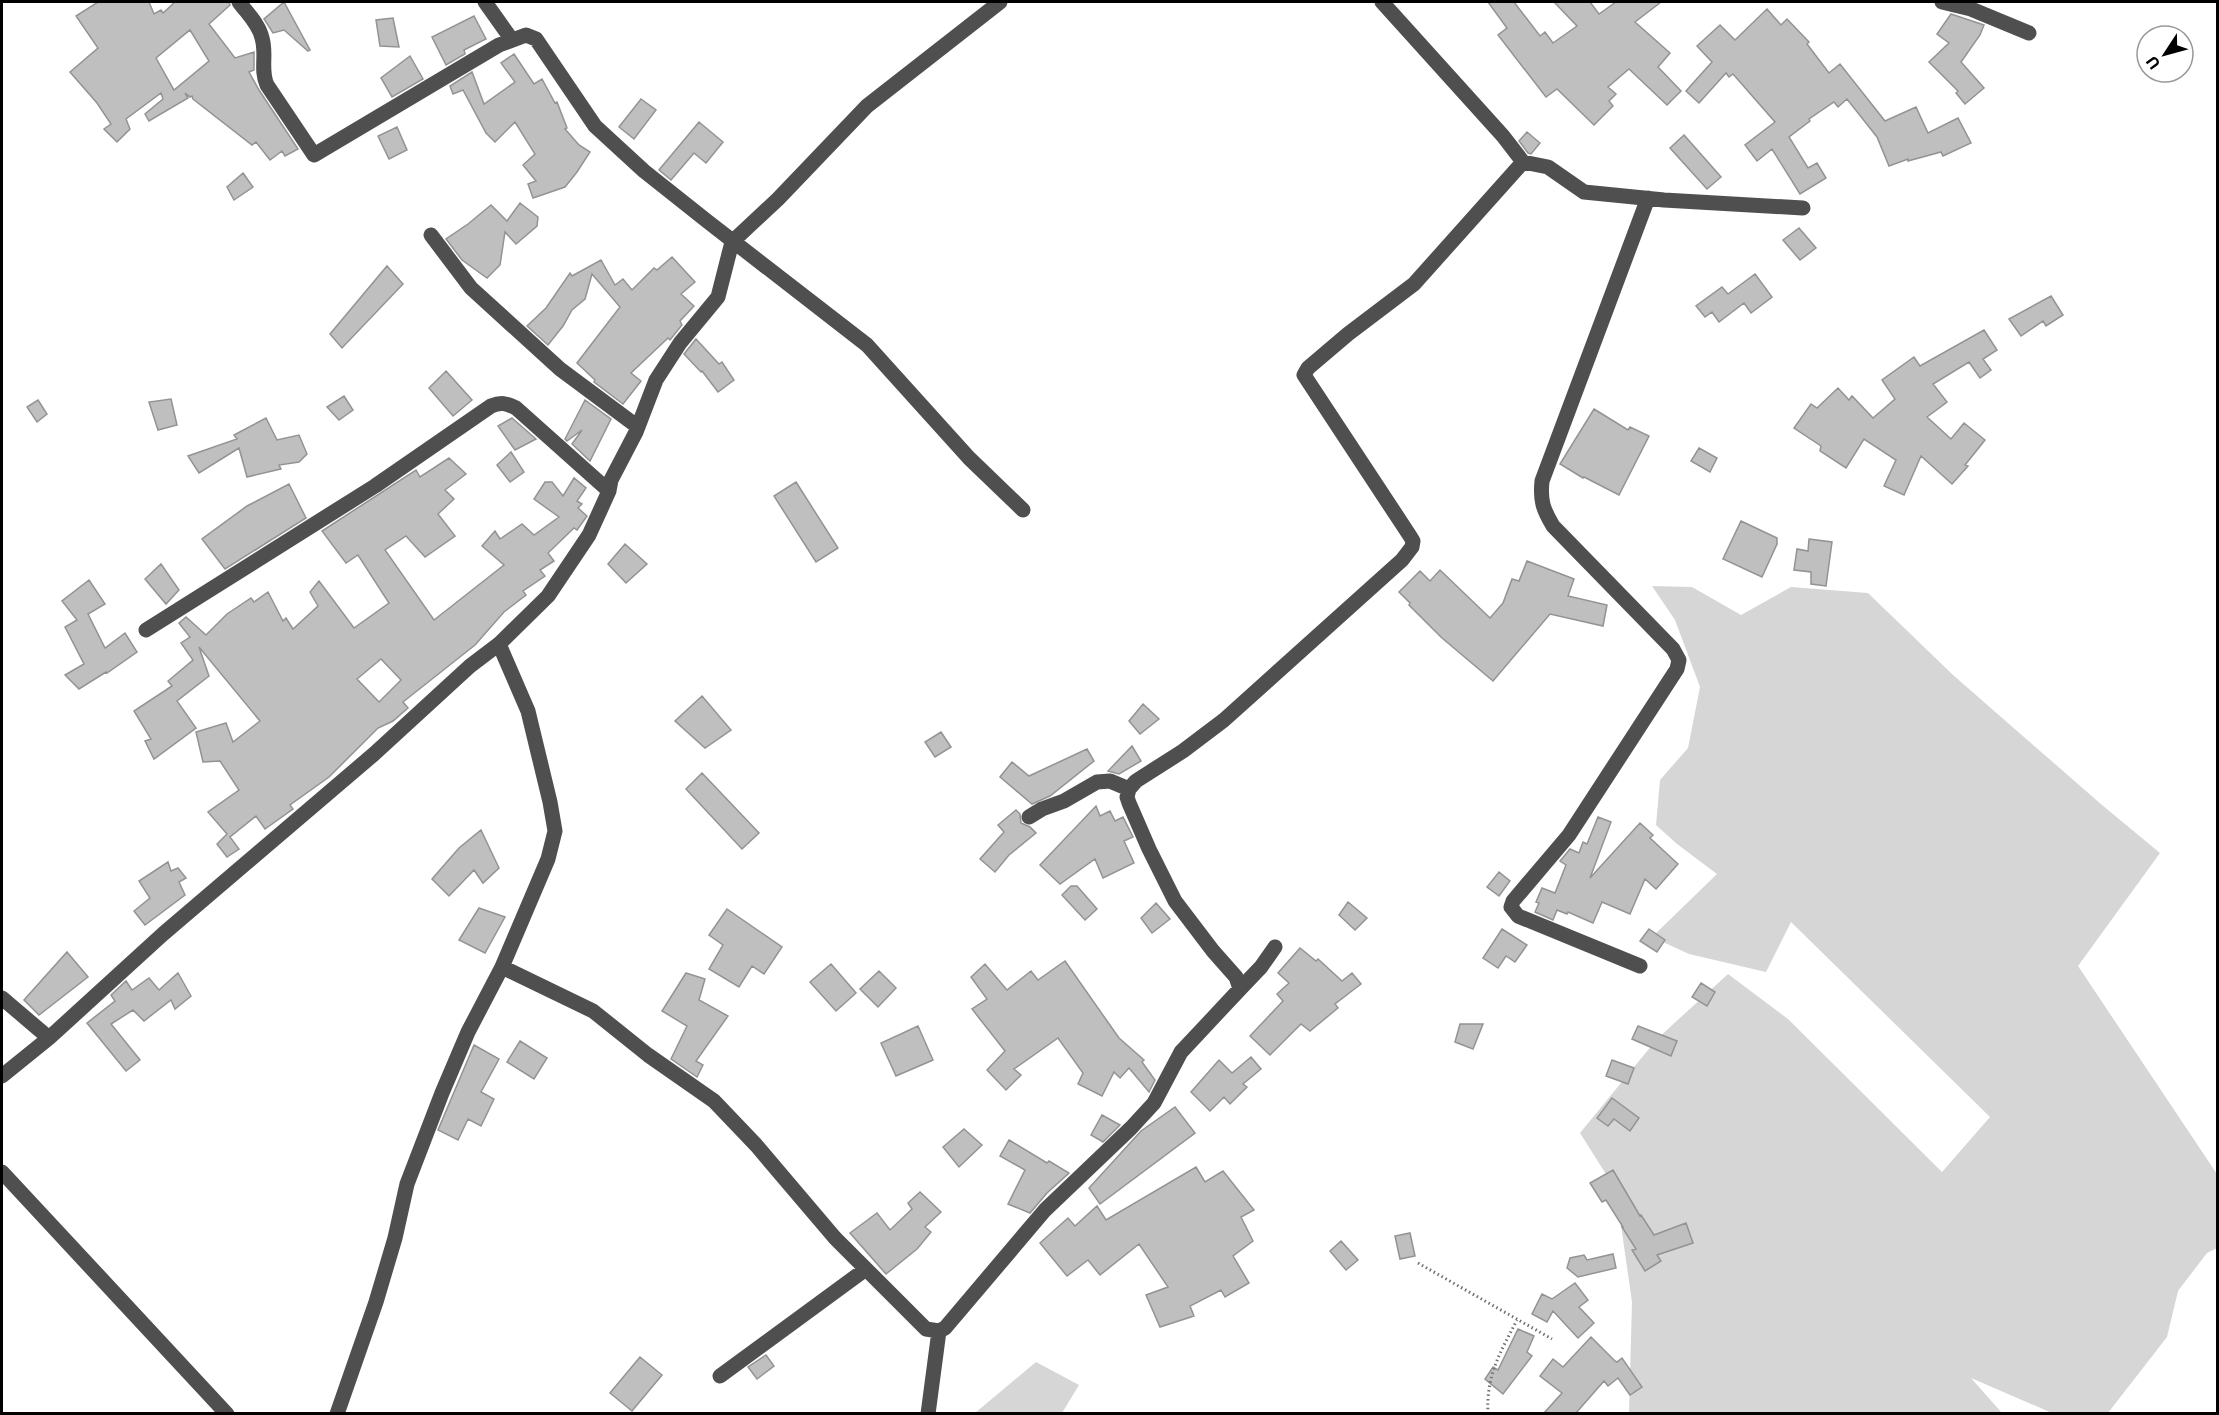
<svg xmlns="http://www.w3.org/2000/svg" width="2219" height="1415" font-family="'Noto Sans',sans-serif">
<rect width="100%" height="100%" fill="#fff"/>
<path fill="#d6d6d6" d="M1652 586 1692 587 1741 615 1791 587 1868 593 1953 675 2102 805 2160 853 2078 966 2217 1174V1248L2207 1253 2178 1291 2167 1337 2108 1413H2052L1971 1378 2002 1413H1629L1632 1302 1616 1190 1580 1133 1657 1039 1728 974 1788 1019 1942 1172 1990 1117 1791 922 1766 972 1689 954 1652 937 1717 874 1677 844 1656 825 1660 780 1688 748 1700 687 1675 620Z
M1036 1362 1079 1385 1062 1413H975Z"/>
<path fill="#bfbfbf" stroke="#939393" stroke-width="1.5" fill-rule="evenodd" d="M98 2H149L154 14 161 10 163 13 175 2H229L230 5 209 24 235 58 254 52V70L249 72 259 90 298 149 285 156 282 151 270 160 256 142 252 145 193 99 192 96 190 97 185 93 188 98 149 121 145 114 163 99 161 93 126 119 130 129 117 142 104 129 111 124 97 103 70 72 98 48 76 16ZM190 30 209 61 174 90 156 58Z
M284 2 310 50 308 51 284 30 273 33 264 19Z
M1488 2H1514L1540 36 1545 32 1553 43 1577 26 1554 2H1590L1599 14 1616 2H1661L1635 22 1670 53 1658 67 1681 91 1667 105 1629 69 1608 87 1616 94 1609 101 1613 106 1594 125 1557 89 1546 97 1498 35 1507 28Z
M1767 9 1781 25 1787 19 1809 42 1807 44 1829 73 1840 64 1885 121 1916 107 1928 133 1958 118 1971 143 1943 156 1941 152 1908 161V159L1889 166 1877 137 1847 99 1838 107 1834 102 1809 119 1810 121 1789 137 1808 168 1817 163 1826 178 1800 194 1772 149 1757 161 1745 145 1775 122 1733 74 1729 77 1726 73 1699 103 1686 91 1712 62 1697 46 1720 25 1735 40Z
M1951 14 1984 25 1980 35 1961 62 1984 88 1965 104 1956 93 1958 91 1929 62 1949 43 1937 34Z
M474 16 486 39 464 50 465 54 446 65 432 37Z
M393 18 399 47 380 46 376 20Z
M514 54 534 84 542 79 555 103 557 102 567 128 565 129 579 145 590 152 577 172 565 187 533 198 528 184 536 181 523 165 535 154 515 122 495 142 486 133 463 90 453 94 450 86 472 72 484 104 515 82 501 63Z
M410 56 423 79 392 97 381 78Z
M641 99 656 110 634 139 619 127Z
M699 122 723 142 706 163 694 153 671 180 659 170Z
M397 127 407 150 389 159 378 136Z
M1527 132 1540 143 1531 154 1528 153 1519 141Z
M1684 135 1721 177 1707 189 1670 148Z
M243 173 253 187 234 200 227 187Z
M520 203 538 217 537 226 516 244 505 232 500 265 487 278 462 260 446 239 468 224 491 205 507 221Z
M1799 228 1816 248 1800 260 1783 240Z
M672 257 695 282 681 294 694 306 680 321 682 325 670 340 668 338 631 373 641 381 623 404 594 382 595 380 577 363 620 307 592 274 585 299 572 310 563 326 548 345 527 326 546 308 570 273 572 276 601 260 615 285 623 279 632 290 654 268 657 270Z
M387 266 403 284 342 348 330 334Z
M1755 274 1772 297 1751 313 1744 303 1719 322 1712 312 1705 317 1696 306 1722 287 1728 294Z
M2051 296 2063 315 2046 326 2043 321 2021 336 2009 319Z
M1984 330 1997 350 1983 359 1991 370 1980 378 1969 362 1933 384 1947 402 1927 417 1951 439 1964 423 1985 440 1965 465 1968 466 1952 484 1921 456 1904 495 1884 486 1896 460 1864 439 1846 468 1820 451 1821 446 1794 428 1811 404 1817 408 1838 388 1849 400 1852 396 1873 418 1895 399 1882 380 1914 357 1920 366Z
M696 339 719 364 722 362 734 380 718 392 702 371 701 372 684 354Z
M446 371 472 400 453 416 429 388Z
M344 396 353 410 339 420 327 407Z
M171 399 177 425 158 430 149 402Z
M38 400 47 414 37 422 27 407Z
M585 400 611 419 590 461 572 444 582 430 567 441 565 439Z
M1594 409 1628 430 1630 427 1649 436 1619 495 1584 477 1583 478 1560 464Z
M266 418 277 440 299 435 307 454 299 462 279 465 281 469 247 477 239 448 199 473 188 456 237 439 234 435Z
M512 418 536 439 515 450 498 426Z
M1699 448 1717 458 1710 472 1691 461Z
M511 452 524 472 510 482 497 465Z
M449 458 466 474 445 490 454 499 438 514 455 536 425 557 406 536 385 550 434 620 504 565 482 546 495 531 500 539 522 524 534 535 559 517 534 499 545 482H552L563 496 574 478 586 488 577 501 582 504 578 508 587 516 577 530 574 528 548 553 554 561 540 570 545 576 523 591 526 595 504 612 475 645 403 702 408 708 393 721 378 728 329 777 290 805 293 809 265 829 256 816 230 837 239 849 227 857 217 844 227 834 208 812 239 790 220 761 203 762 196 732 226 723 233 742 260 721 199 647 209 676 177 701 196 728 154 759 145 741 151 739 134 711 172 686 168 681 193 660 181 643 190 637 179 623 186 617 206 635 227 614 251 598 254 602 268 592 283 621 286 618 293 629 318 606 310 592 319 581 354 628 389 603 358 555 346 563 322 531 416 470 420 477ZM381 659 401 680 379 702 357 679Z
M796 482 838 548 816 562 774 496Z
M289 484 306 518 225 569 202 539 247 506Z
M1741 521 1777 538V544L1762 577 1723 559Z
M1809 539 1832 542 1826 586 1811 584V572L1794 570 1797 549 1808 551Z
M625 544 647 564 626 583 608 564Z
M1527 561 1574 579 1568 596 1607 605 1603 626 1550 614 1493 681 1442 638 1409 605 1410 603 1399 592 1420 571 1430 581 1440 570 1490 618 1503 603 1512 579 1519 581Z
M161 564 179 590 166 604 145 579Z
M89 580 105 604 88 614 105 648 125 633 137 652 107 673 106 672 79 689 65 675 84 664 65 627 77 620 62 601Z
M702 696 731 730 705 748 675 721Z
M1143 704 1159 719 1140 734 1129 721Z
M941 732 951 747 935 757 925 742Z
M1132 746 1141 761 1119 774 1108 771Z
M1087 749 1094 761 1050 796 1032 804 1000 777 1012 762 1029 776Z
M702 773 759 833 742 849 686 789Z
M1096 806 1100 816 1110 811 1115 821 1123 817 1133 837 1124 841 1134 863 1103 878 1095 859 1060 884 1040 865Z
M1016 810 1020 814 1021 823 1030 827 1036 833 1009 855 995 872 980 859 1004 832 998 825Z
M1598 817 1611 822 1590 878 1640 823 1653 835 1650 838 1678 864 1656 889 1645 879 1630 914 1602 902 1593 923 1568 912 1567 914 1557 910 1553 920 1535 912 1539 903 1536 902 1542 888 1555 893 1566 865 1560 861 1570 849 1579 853 1583 842 1587 844Z
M481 830 499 868 483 883 474 870 449 896 432 879 459 848Z
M168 862 171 871 178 868 186 878 179 882 185 895 145 925 134 911 150 898 139 881Z
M1499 872 1510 881 1499 896 1487 887Z
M1071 886H1077L1097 909 1085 920 1062 895Z
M1348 902 1367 918 1355 930 1339 915Z
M1156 903 1170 919 1152 933 1141 918Z
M479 908 505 917 485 953 459 940Z
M727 909 782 947 764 974 752 966 739 987 709 969 723 945 709 935Z
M1502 929 1527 945 1515 962 1506 956 1498 968 1483 958Z
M1649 929 1665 940 1657 952 1640 941Z
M1300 948 1316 961 1318 959 1342 981 1352 973 1361 984 1335 1004 1338 1008 1310 1031 1301 1024 1270 1055 1250 1036 1283 1001 1277 994 1289 983 1278 973Z
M67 952 88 977 39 1015 24 1000Z
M1065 961 1119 1038 1144 1060 1142 1062 1155 1080 1149 1092 1129 1068 1120 1078 1114 1072 1102 1096 1078 1084 1083 1073 1058 1038 1014 1069 1021 1075 1006 1090 987 1070 1005 1051 972 1009 987 999 971 977 985 964 1007 990 1031 971 1038 980Z
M831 964 856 993 836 1011 810 982Z
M879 971 896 988 878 1007 860 989Z
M178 973 191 996 175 1009 171 1000 144 1021 133 1010 111 1024 140 1060 126 1071 87 1023 115 1001 111 995 126 981 132 990 149 978 159 990Z
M686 973 705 979 699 1000 728 1016 696 1061 703 1065 697 1077 671 1059 687 1026 662 1011Z
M1701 983 1715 992 1707 1006 1692 997Z
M1460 1024H1483L1473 1049 1455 1042Z
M918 1026 933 1060 896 1076 881 1043Z
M1638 1026 1677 1041 1671 1056 1632 1039Z
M520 1041 547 1058 534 1079 507 1062Z
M474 1045 499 1059 481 1092 494 1099 481 1126 468 1119 458 1140 438 1130Z
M1251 1057 1261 1069 1243 1084 1247 1087 1230 1104 1224 1097 1210 1111 1191 1092 1219 1060 1232 1073Z
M1612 1060 1634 1068 1628 1084 1606 1076Z
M1612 1098 1639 1118 1630 1131 1614 1119 1608 1126 1597 1118Z
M1175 1107 1195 1133 1100 1204 1089 1188 1141 1131Z
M1102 1115 1120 1125 1103 1142 1091 1135Z
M964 1129 982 1145 959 1167 943 1147Z
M1009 1140 1047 1163 1049 1161 1069 1173 1047 1193 1030 1213 1008 1204 1025 1170 1000 1156Z
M1196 1167 1205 1182 1223 1171 1254 1210 1241 1217 1253 1241 1233 1256 1249 1283 1225 1297 1221 1290 1190 1306 1194 1316 1160 1327 1146 1295 1168 1287 1139 1244 1100 1275 1088 1260 1067 1276 1040 1243 1068 1218 1075 1226 1097 1206 1106 1220Z
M1613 1170 1640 1216 1641 1215 1654 1235 1686 1223 1693 1243 1657 1255 1661 1261 1645 1271 1632 1250 1636 1249 1622 1227H1623L1606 1200 1602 1202 1590 1183Z
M920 1192 941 1212 925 1227 931 1232 917 1249 886 1274 850 1233 877 1213 890 1230 912 1209 908 1203Z
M1410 1233 1415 1256 1400 1259 1395 1236Z
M1341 1241 1358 1260 1346 1270 1330 1251Z
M1613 1254 1616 1268 1578 1277 1567 1268 1570 1258 1584 1255 1587 1260Z
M1575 1283 1588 1300 1579 1307 1594 1323 1578 1338 1553 1311 1547 1322 1532 1314 1542 1294 1552 1299Z
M1518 1329 1534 1336 1527 1352 1532 1356 1503 1394 1485 1379 1493 1367 1498 1370Z
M1591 1337 1615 1361 1617 1362 1622 1358 1642 1387 1630 1395 1618 1378 1608 1386 1604 1381 1576 1413H1544L1562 1393 1540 1376 1553 1359 1563 1367Z
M766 1355 774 1366 757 1379 748 1367Z
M640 1357 662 1375 632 1411 610 1393Z"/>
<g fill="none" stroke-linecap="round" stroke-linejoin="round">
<path stroke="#717171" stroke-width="3" stroke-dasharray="1.5 3" stroke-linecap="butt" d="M1418 1263 1552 1339
M1488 1414C1486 1375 1500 1353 1517 1320"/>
<path stroke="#4f4f4f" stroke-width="15" d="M239 2C247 13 259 24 262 38 267 54 260 70 267 85L314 155 499 45 526 35 536 39 595 126 644 171 707 221 867 345 969 458 1023 510
M485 2 512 40
M1382 2 1503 136 1523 162 1548 167 1584 192 1664 200 1803 208
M1942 2 1971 9 2029 33
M431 235 471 288 560 369 638 427
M146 630 375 486 491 406C501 402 506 403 516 408L609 491
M1029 817 1042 809 1064 801 1097 782 1110 781 1129 789
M1640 966 1518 916 1511 907 1513 901 1569 835 1677 669 1679 660 1673 649 1553 526C1543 509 1540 501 1542 481L1648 198
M502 967 593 1011 648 1055 714 1101 756 1145 835 1238 926 1329 939 1331 945 1328 1045 1210 1131 1128 1154 1103 1181 1052 1240 989 1236 977 1213 951 1175 901 1149 849 1129 803 1127 797 1129 789 1136 781 1183 751 1224 720 1402 560 1412 547 1413 541 1410 536 1304 375 1308 368 1348 334 1414 284 1523 162
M1240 989 1261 967 1275 947
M2 998 49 1038 163 934 374 754 470 666 499 644 548 596 589 535 609 491 611 480 636 432 656 380 680 343 718 297 732 242 778 199 867 106 1000 2
M2 1076 49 1038
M2 1172 227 1414
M720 1376 866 1269
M337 1414 376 1302 395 1238 407 1184 442 1093 468 1032 502 967 548 859 555 831 550 802 528 711 499 644
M928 1414 939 1331"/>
</g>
<rect width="2219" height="1415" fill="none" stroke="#000000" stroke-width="6"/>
<g transform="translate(2165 54) rotate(234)"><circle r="28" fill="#ffffff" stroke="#999999" stroke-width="1.5"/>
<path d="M0-4.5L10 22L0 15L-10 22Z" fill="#000000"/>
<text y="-9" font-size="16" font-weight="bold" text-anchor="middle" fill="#000000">U</text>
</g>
</svg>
